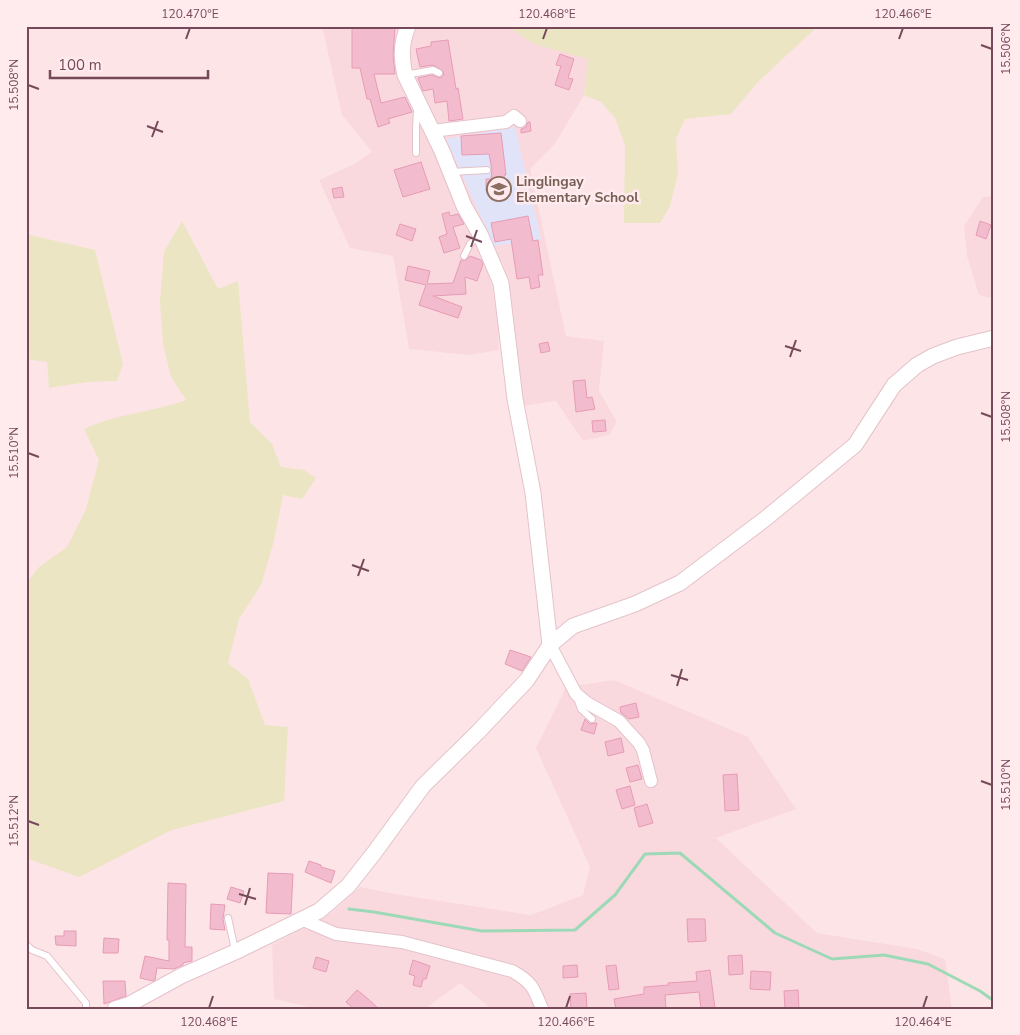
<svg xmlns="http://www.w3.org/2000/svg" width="1020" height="1035" font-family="'Nunito Sans',sans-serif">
<rect width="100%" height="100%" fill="#fde5e7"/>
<path fill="#fad9de" d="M322 26H404L399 42 489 266 498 326 499 350 469 355 409 349 393 256 350 248 319 180 354 164 372 152 342 115Z
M414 26H507L534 44 588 58 584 95 555 144 530 169 566 336 604 341 599 391 617 422 609 435 583 441 556 401 523 406 513 344 508 281 503 265 471 209 409 66 410 37Z
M994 196V299L979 295 967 256 964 226 983 197Z
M614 680 748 737 796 809 716 838 817 933 917 949 945 959 952 1009H491L460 983 425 1009H317L274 999 272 945 331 913 360 887 395 894 531 915 583 895 590 867 536 748 566 687Z"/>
<path fill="#e1e4f9" d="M515 127 541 239 494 246 446 139Z"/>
<path fill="#ebe5c3" d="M507 26H818L757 83 731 114 685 119 676 139 678 174 670 206 660 223H624L625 145 615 118 601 102 584 95 588 59 534 44Z
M182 221 218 289 238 281 250 422 272 444 281 467 304 470 316 478 302 499 283 495 274 541 261 585 239 619 228 663 248 679 265 725 288 727 284 801 172 830 79 877 26 858V584L39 567 67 547 86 509 99 460 84 429C116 414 153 412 186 400L171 377 163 344 160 301 164 252Z
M26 234 95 250 123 364 117 381 87 382 49 388 47 362 26 359Z"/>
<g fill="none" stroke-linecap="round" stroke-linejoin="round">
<path stroke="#9ed9b7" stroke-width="3" d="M349 909 374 912 482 931 575 930 615 895 645 854 680 853 775 933 832 959 884 955 928 964 980 991 994 1001"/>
</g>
<path fill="#f3bcce" stroke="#e69bb5" d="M352 26H395L393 56 395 74H374L381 103 405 97 412 112 388 119 390 123 378 127 370 99H367L360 68H352Z
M448 40 456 89 458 88 463 119 449 121 447 101 435 103 433 89 423 91 418 78 432 75 440 78 444 75 443 71 433 65 420 67 416 49 431 46V42Z
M560 54 574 59 568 78 573 79 569 90 555 85 561 66 556 65Z
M528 122H530L531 131 521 133V129L526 127Z
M501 133 506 175H504L505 190 486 191V179H491L492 170 489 154 462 155 461 136Z
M421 162 430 189 403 197 394 170Z
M342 187 344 197 334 198 332 189Z
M449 212 450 216 458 214 464 224 453 227 460 248 444 253 439 237 447 234 442 214Z
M528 216 533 241 538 240 543 275H538L540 287 531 289 529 277 517 279 511 239 495 242 491 223Z
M980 221 991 225 986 239 976 235Z
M400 224 416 229 412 241 396 235Z
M470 256 481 260 483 264 477 281 465 277 466 294 433 296 462 307 458 318 419 305 426 285 405 280 408 266 430 271 427 284 453 283 461 260H466Z
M548 342 550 351 541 353 539 344Z
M585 380 587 398 592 397 595 409 576 412 573 381Z
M605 420 606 431 593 432 592 421Z
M510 650 531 657 522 671 505 664Z
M636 703 639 717 629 719 621 713 620 707Z
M585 719 590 724 597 723 594 734 581 730Z
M621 738 624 752 608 756 605 742Z
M638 765 642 779 630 782 626 768Z
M737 774 739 810 725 811 723 775Z
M630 786 635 805 622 809 616 790Z
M647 804 653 823 639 827 634 808Z
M309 861 321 865V867L335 871 331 883 305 872Z
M268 873 293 874 291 914 266 913Z
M168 883 186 884 185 947H192V961L183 963V965L174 969 157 968 155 980 153 981 140 978 145 956 169 961V940H167Z
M231 887 244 891 240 903 227 899Z
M211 904 225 905 223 919 225 930 210 929Z
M687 919H705L706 941 688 942Z
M64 931H76V946L56 945 55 936H64Z
M104 938 119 939 118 953H103Z
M742 955 743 974 729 975 728 956Z
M316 957 329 961 326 972 313 968Z
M413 960 430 966 426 979H423L421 987 413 985 415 976 409 974Z
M577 965 578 977 563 978V966Z
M616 965 619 989 609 990 606 966Z
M710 970 715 1009H701L699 992 665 995 666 1009H616L614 999 644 994V987L669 985 668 983 697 981 696 972Z
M751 971 771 972 770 990 750 989Z
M103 981H125L126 996 104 1004Z
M357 990 367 998 379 1009H354L346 1002Z
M798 990 799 1009H785L784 991Z
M586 993 587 1008 571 1009 570 994Z"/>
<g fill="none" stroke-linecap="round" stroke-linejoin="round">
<defs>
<path id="service" d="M405 75 433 70 439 73
M416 153V128L417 110
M450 172 487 170
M464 256 470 244 479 235
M577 698 581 709 592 719
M228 918 235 950
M26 944 32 950 47 956 86 1003V1009"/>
<path id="minor" d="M432 131 506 122 514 116 520 121
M550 645 576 694 587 703 619 721 639 743 643 750 651 781
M301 919 336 934 402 942 512 971C532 982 534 988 542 1009"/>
<path id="tertiary" d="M550 645 573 626 635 604 680 583 765 519 855 445 894 385 917 365 933 356 957 347 994 338
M115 1009 128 1005 181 976 235 952 319 911 348 886 374 853 423 786 478 732 527 680 550 645 533 493 515 399 501 283 480 234 464 206 442 151 405 75C401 56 401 44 408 26"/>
</defs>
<use href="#service" stroke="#e4c2cb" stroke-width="8"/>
<use href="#minor" stroke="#e4c2cb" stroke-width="14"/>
<use href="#tertiary" stroke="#e4c2cb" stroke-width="17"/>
<use href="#service" stroke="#fff" stroke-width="6"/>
<use href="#minor" stroke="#fff" stroke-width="12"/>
<use href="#tertiary" stroke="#fff" stroke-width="15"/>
</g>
<path fill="none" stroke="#76495a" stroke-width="2" d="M186 39 190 28M543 39 547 28M899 39 903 28M981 45 992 49M28 85 39 89M147 126 163 132M152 137 158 121M466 236 482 242M471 247 477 230M785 346 801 351M790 357 796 340M981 413 992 417M28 453 39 457M352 565 369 571M358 576 364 559M671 675 688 680M677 686 682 669M981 781 992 785M28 821 39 825M239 894 256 899M245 905 250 888M209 1008 213 996M566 1008 570 996M923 1008 927 996"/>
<defs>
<symbol id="school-ring" viewBox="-11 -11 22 22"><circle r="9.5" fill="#ffebee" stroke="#8d6e63" stroke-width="1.5"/><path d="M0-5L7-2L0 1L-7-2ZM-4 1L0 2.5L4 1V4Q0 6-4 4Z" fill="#8d6e63"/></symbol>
</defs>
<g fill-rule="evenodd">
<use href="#school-ring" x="485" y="175" width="28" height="28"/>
</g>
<g text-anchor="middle" stroke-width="5" stroke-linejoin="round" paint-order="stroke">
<g font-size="14" font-weight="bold" fill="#785e54" stroke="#ffebee" text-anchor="start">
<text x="516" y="186">Linglingay<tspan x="516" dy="16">Elementary School</tspan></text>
</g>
</g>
<rect width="1020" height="1035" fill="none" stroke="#ffebee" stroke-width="55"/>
<path d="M50 70v8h158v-8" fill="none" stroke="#76495a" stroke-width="2.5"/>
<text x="58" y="70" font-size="15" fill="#76495a" stroke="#ffebee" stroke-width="4" paint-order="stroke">100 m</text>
<rect x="28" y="28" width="964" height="980" fill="none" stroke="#76495a" stroke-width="2"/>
<g font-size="12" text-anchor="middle" fill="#76495a">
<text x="190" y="18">120.470°E</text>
<text x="547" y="18">120.468°E</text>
<text x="903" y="18">120.466°E</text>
<text transform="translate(1006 49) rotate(-90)" y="4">15.506°N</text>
<text transform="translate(14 85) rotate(-90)" y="4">15.508°N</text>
<text transform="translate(1006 417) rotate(-90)" y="4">15.508°N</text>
<text transform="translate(14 453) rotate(-90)" y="4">15.510°N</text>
<text transform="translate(1006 785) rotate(-90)" y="4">15.510°N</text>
<text transform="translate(14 821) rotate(-90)" y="4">15.512°N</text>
<text x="209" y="1026">120.468°E</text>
<text x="566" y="1026">120.466°E</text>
<text x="923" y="1026">120.464°E</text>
</g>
</svg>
